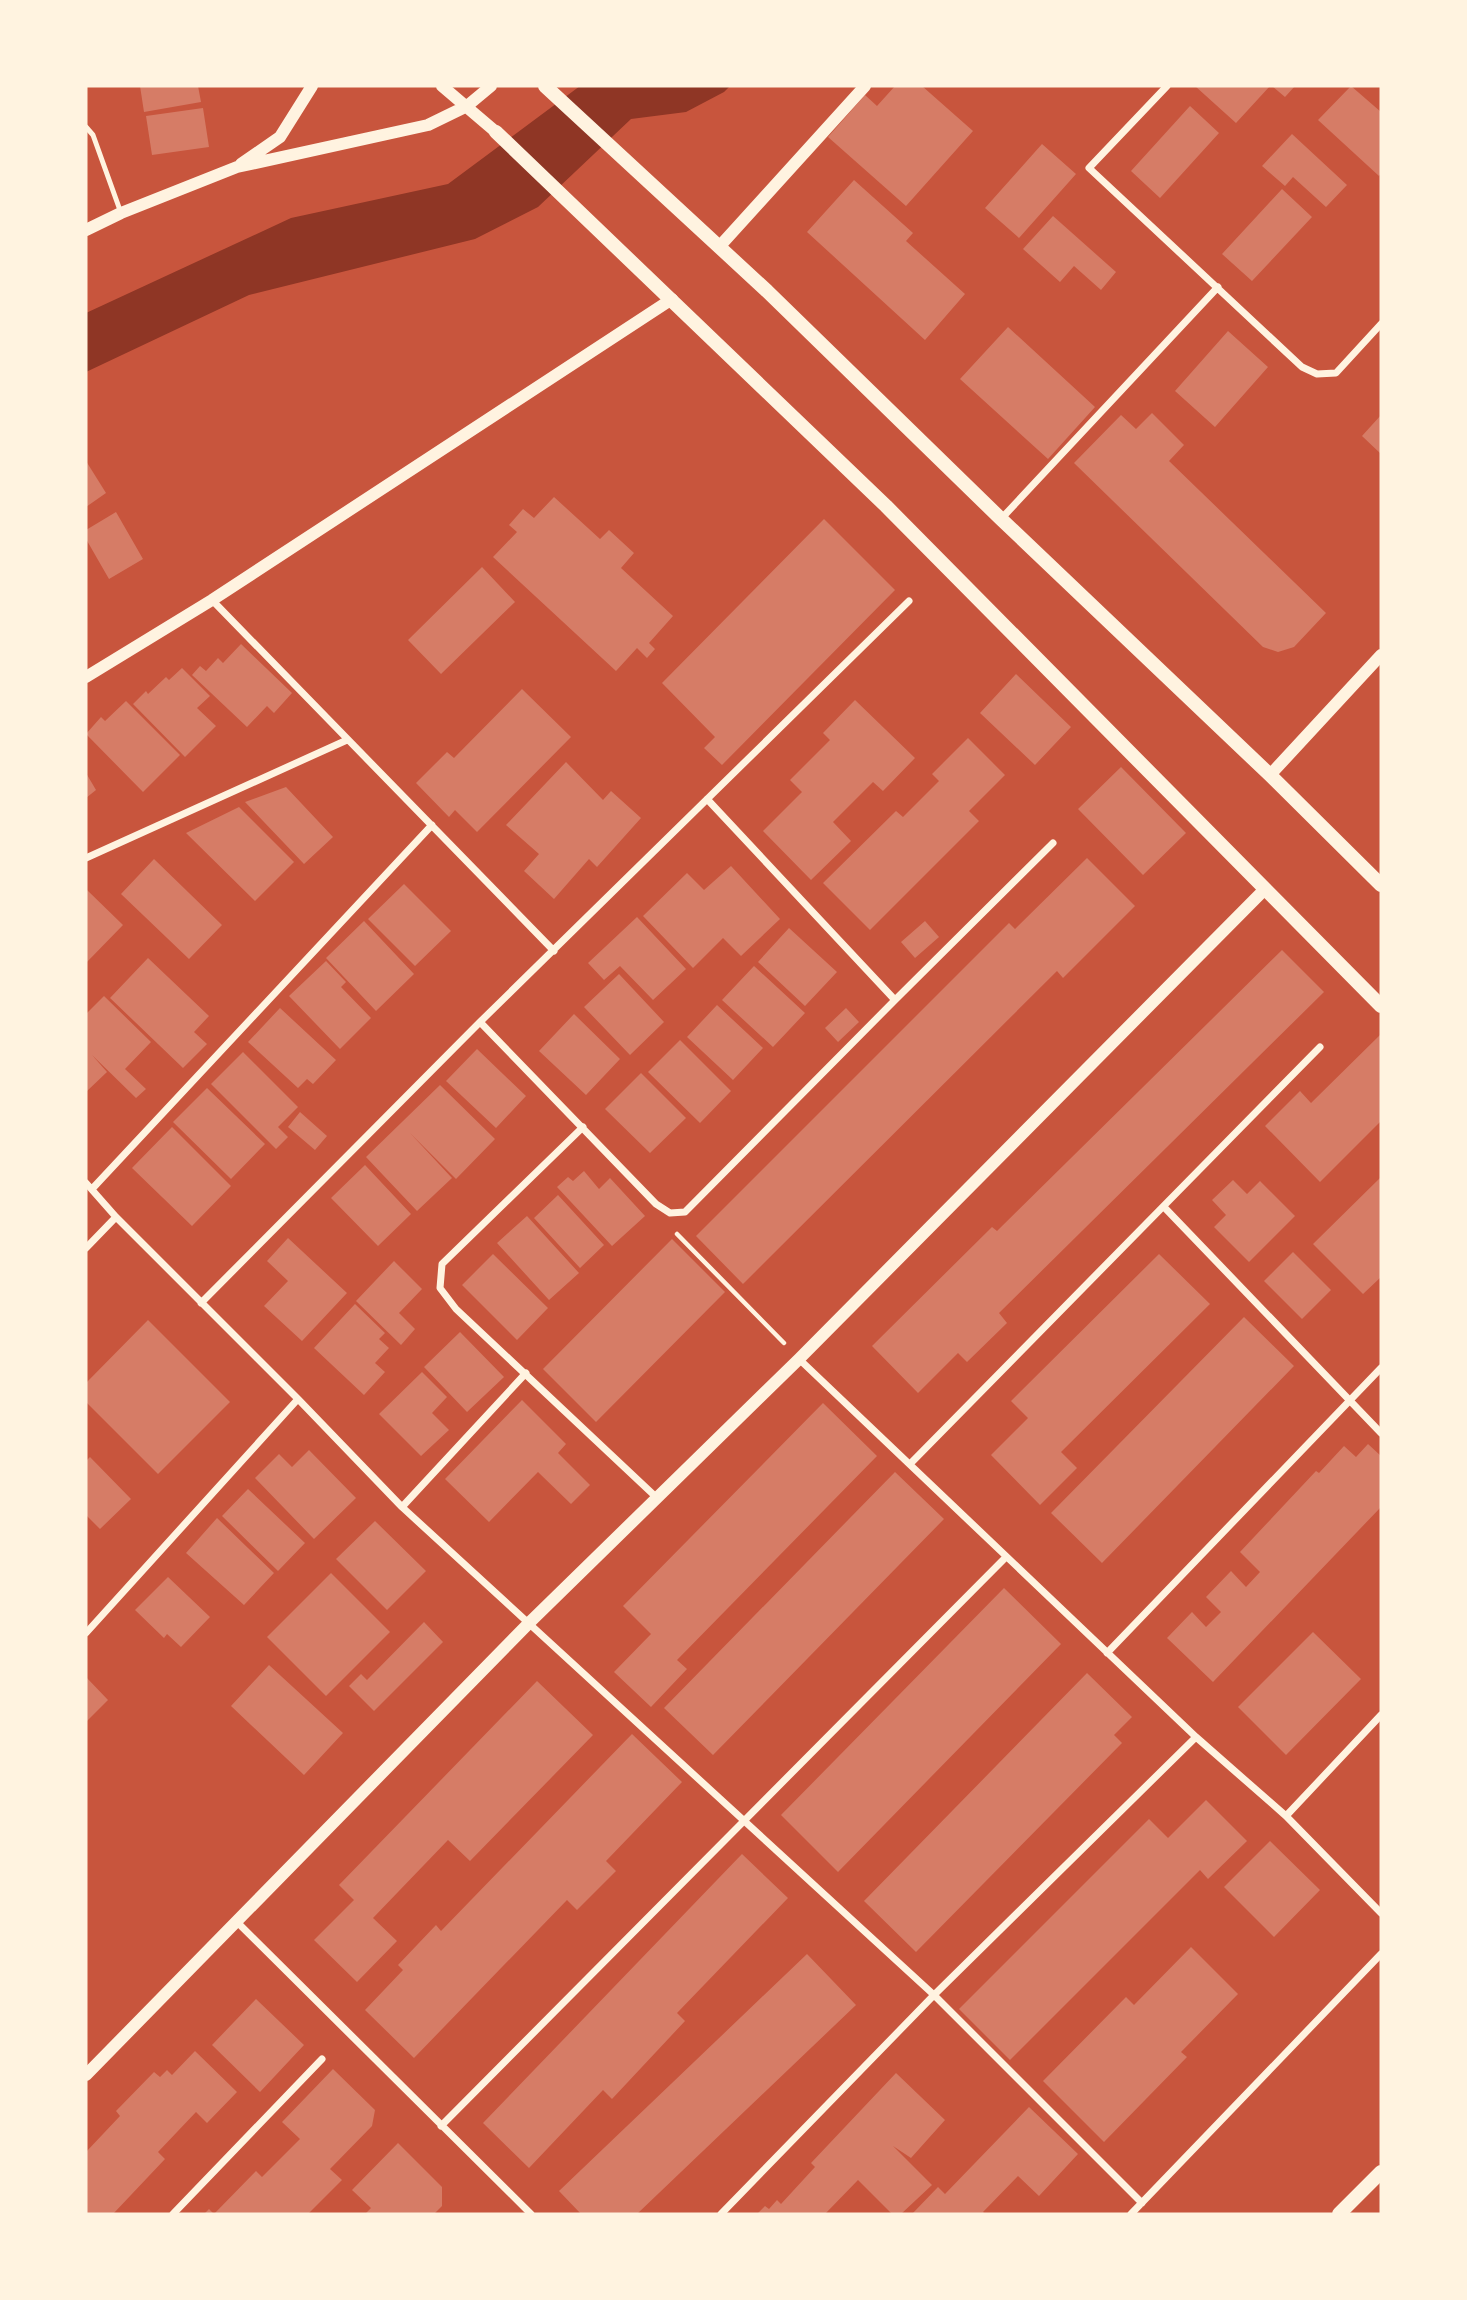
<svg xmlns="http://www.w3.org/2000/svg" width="1467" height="2300" font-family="Karla,sans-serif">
<rect width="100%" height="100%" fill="#c8553d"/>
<path fill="#8f3625" d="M580 86H730L724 92 686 112 631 119 538 207 475 239 249 295 86 372V313L291 218 448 184Z"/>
<path fill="#d67c66" d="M140 86H198L201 102 144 112Z
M895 86H922L973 131 906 206 828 137 865 95 877 106Z
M1195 86H1270L1236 123Z
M1272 86H1295L1285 97Z
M1351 86 1381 112V173L1379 176 1318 120Z
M1190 106 1219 133 1160 198 1131 171Z
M203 108 209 147 152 155 146 116Z
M1292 134 1347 185 1326 207 1293 177 1285 186 1262 166Z
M1042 144 1076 174 1019 238 985 208Z
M854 180 913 233 906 241 965 294 925 340 807 232Z
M1282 189 1312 217 1252 281 1222 254Z
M1053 216 1116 272 1101 290 1074 266 1060 282 1023 249Z
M1008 327 1095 407 1048 459 960 379Z
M1228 331 1268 367 1215 427 1175 391Z
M1152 413 1184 445 1169 461 1326 613 1294 647 1278 652 1263 647 1074 463 1121 415 1136 429Z
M1381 415V454L1362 436Z
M86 461 106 493 86 507Z
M554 497 600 539 609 530 634 553 621 568 673 616 649 643 655 649 647 658 637 648 616 671 493 557 517 532 509 525 523 509 534 518Z
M116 512 143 559 109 579 86 539V530Z
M824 519 895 590 722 765 704 748 715 737 662 683Z
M482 567 515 602 441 674 408 640Z
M241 644 292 693 274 713 267 706 247 727 192 675 200 666 206 671 218 658 223 663Z
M182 668 210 696 197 708 216 726 185 757 133 704 146 691 148 694 166 677 169 680Z
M1016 674 1071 727 1035 765 980 713Z
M522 689 571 737 477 832 455 810 449 817 416 783 447 752 454 758Z
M855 700 915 758 883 791 873 782 833 822 851 841 811 880 763 831 802 792 790 780 830 740 823 733Z
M126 701 180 755 143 792 86 734 101 717 105 721Z
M968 738 1005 775 969 811 979 821 870 930 823 883 896 811 903 817 939 781 932 774Z
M566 762 603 800 611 791 641 818 597 867 589 859 554 899 524 871 539 854 506 825Z
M1121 767 1186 833 1143 875 1078 809Z
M86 773 96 790 86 798Z
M286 787 333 837 304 864 245 802Z
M239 807 294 862 255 901 186 833Z
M1087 858 1135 906 1063 978 1057 971 743 1284 696 1236 1009 923 1015 929Z
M154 859 222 925 189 959 121 894Z
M731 866 780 919 741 956 723 938 693 968 643 916 687 873 704 890Z
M404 884 451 931 415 966 368 919Z
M86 889 123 925 86 963Z
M637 917 686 969 653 1000 620 966 604 980 588 963Z
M364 921 414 974 376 1011 326 958Z
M925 921 939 937 915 958 901 942Z
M789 928 837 972 805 1006 758 962Z
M1282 950 1324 992 999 1313 1007 1323 967 1362 958 1353 918 1393 872 1346 992 1227 997 1231Z
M148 958 209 1016 194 1032 207 1044 183 1068 110 998Z
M326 961 346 982 341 987 371 1018 340 1049 289 996Z
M754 966 805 1013 773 1047 722 1000Z
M619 974 664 1022 630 1055 584 1007Z
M104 996 151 1042 125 1069 146 1089 136 1098 92 1055 107 1072 86 1092V1014Z
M717 1005 763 1048 733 1080 687 1037Z
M280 1008 336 1060 313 1084 307 1079 298 1088 248 1042Z
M846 1008 859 1022 838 1042 825 1028Z
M574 1014 620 1059 586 1095 539 1051Z
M1381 1034V1121L1320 1182 1265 1126 1300 1091 1311 1103Z
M680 1040 731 1091 700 1123 648 1072Z
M477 1049 526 1096 496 1128 446 1081Z
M243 1052 298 1107 278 1127 288 1137 276 1149 211 1084Z
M641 1073 686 1118 650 1153 605 1109Z
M440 1085 495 1139 456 1179 410 1133 452 1178 417 1211 366 1157Z
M207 1088 265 1144 231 1179 173 1122Z
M300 1112 327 1136 315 1150 288 1127Z
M172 1127 231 1186 192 1226 132 1168Z
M365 1165 411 1214 378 1246 331 1198Z
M584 1171 599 1189 610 1178 645 1216 612 1246 557 1187 568 1177 573 1181Z
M1381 1177V1277L1363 1294 1313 1244Z
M1233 1180 1247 1194 1260 1181 1295 1216 1249 1262 1214 1227 1226 1215 1212 1200Z
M558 1195 604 1245 580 1268 534 1218Z
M527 1216 579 1273 549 1300 497 1243Z
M288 1238 347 1293 302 1341 264 1306 288 1281 267 1261Z
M672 1239 725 1292 596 1422 543 1369Z
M1293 1252 1331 1290 1302 1319 1264 1281Z
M493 1254 548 1308 517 1340 462 1285Z
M1159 1254 1210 1304 1061 1452 1077 1468 1040 1505 991 1455 1028 1418 1011 1401Z
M394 1261 422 1289 399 1313 415 1329 401 1345 356 1301Z
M355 1304 385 1333 379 1339 389 1348 375 1363 385 1372 364 1395 314 1348Z
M1244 1317 1294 1366 1102 1563 1051 1513Z
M148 1320 230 1402 158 1474 86 1402V1383Z
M460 1332 504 1377 467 1412 424 1367Z
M422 1372 447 1397 432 1413 449 1430 421 1456 379 1414Z
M522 1400 566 1444 558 1453 590 1485 571 1504 538 1472 489 1522 445 1479Z
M823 1403 877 1456 677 1660 687 1669 651 1707 614 1672 651 1634 623 1606Z
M1368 1444 1381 1456V1507L1213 1682 1167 1638 1192 1612 1206 1627 1221 1612 1206 1597 1231 1571 1246 1587 1260 1572 1240 1552 1316 1471 1319 1473 1344 1446 1356 1457Z
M309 1450 356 1498 314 1539 255 1478 279 1454 292 1467Z
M90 1457 131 1499 100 1529 86 1515V1461Z
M895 1472 944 1519 713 1755 664 1708Z
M248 1489 305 1543 278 1571 222 1516Z
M217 1518 274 1573 244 1605 186 1553Z
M375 1521 426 1571 387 1610 336 1559Z
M331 1573 390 1632 326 1696 267 1637Z
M168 1577 210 1617 181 1647 167 1634 164 1638 135 1610Z
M1004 1588 1061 1644 838 1872 781 1815Z
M424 1622 443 1642 374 1711 349 1686 361 1674 367 1680Z
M1313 1632 1361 1679 1286 1755 1238 1707Z
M269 1665 343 1733 304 1775 231 1706Z
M1087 1673 1132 1717 1114 1735 1122 1743 916 1952 864 1901Z
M86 1677 108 1700 86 1722Z
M537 1681 593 1735 470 1861 448 1840 373 1918 397 1941 357 1982 314 1940 354 1900 339 1885Z
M632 1734 682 1782 606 1861 616 1871 577 1910 567 1900 414 2058 365 2010 403 1970 398 1965 436 1925 441 1931Z
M1206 1800 1247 1841 1208 1879 1200 1870 1010 2060 959 2009 1149 1819 1168 1838Z
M1270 1841 1320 1890 1274 1937 1224 1887Z
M742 1854 788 1898 677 2013 685 2021 612 2099 603 2090 529 2168 483 2123Z
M1191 1947 1238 1994 1181 2052 1187 2057 1104 2142 1043 2081 1126 1997 1134 2005Z
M807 1954 856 2005 637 2214H581L559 2191Z
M256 1999 304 2045 260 2092 212 2045Z
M195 2051 237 2092 207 2123 196 2112 158 2152 165 2159 113 2214H86V2152L120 2116 116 2111 154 2072 160 2077 167 2070 172 2075Z
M333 2069 375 2110 372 2126 330 2169 342 2180 308 2214H204L209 2209 214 2214 256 2171 262 2177 300 2139 282 2122Z
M896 2073 945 2120 911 2158 893 2146 932 2185 901 2214H892L858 2180 825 2214H757L765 2206 769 2209 777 2200 781 2204 815 2167 811 2163Z
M1029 2107 1078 2154 1039 2196 1018 2176 983 2212 985 2214H912L938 2187 945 2194Z
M398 2143 442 2187V2206L434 2214H365L371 2208 352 2190Z"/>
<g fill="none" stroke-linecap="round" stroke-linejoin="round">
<path stroke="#fff3e0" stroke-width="4.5" d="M677 1234 784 1343"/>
<path stroke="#fff3e0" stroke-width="5" d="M86 127 93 135 121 213"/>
<path stroke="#fff3e0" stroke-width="7" d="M1167 86 1089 168 1302 367 1317 374 1336 373 1381 324
M1001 519 1218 287
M212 600 554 951
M707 799 895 1000
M86 858 347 740
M480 1022 656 1204 670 1213 685 1212 895 1000 1053 843
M583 1127 442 1264 440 1288 456 1309 656 1497
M86 1183 116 1217 298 1399 402 1507 934 1995 1142 2203
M92 1189 432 825
M1164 1207 1381 1433
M86 1248 116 1217
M201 1303 480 1022 909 601
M799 1359 1196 1737 1286 1816 1381 1913
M910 1464 1320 1047
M402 1507 526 1373
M86 1633 298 1399
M1107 1653 1381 1368
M1286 1816 1381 1715
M237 1922 531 2214
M441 2126 1006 1557
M173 2214 322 2059
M721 2214 934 1995 1196 1737
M1131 2214 1381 1954"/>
<path stroke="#fff3e0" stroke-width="12" d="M442 86 496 132
M241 164 280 137 312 86
M86 230 121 213 237 167 428 125 467 106 491 86
M719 247 865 86
M86 677 212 600 672 299
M1270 775 1381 655
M86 2075 529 1623 799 1359 1265 889"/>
<path stroke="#fff3e0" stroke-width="14" d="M545 86 767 291 1001 519 1270 775 1381 885
M496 132 886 506 1381 1006
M1339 2214 1381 2172"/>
</g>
<rect width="1467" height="2300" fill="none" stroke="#fff3e0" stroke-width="175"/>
</svg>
